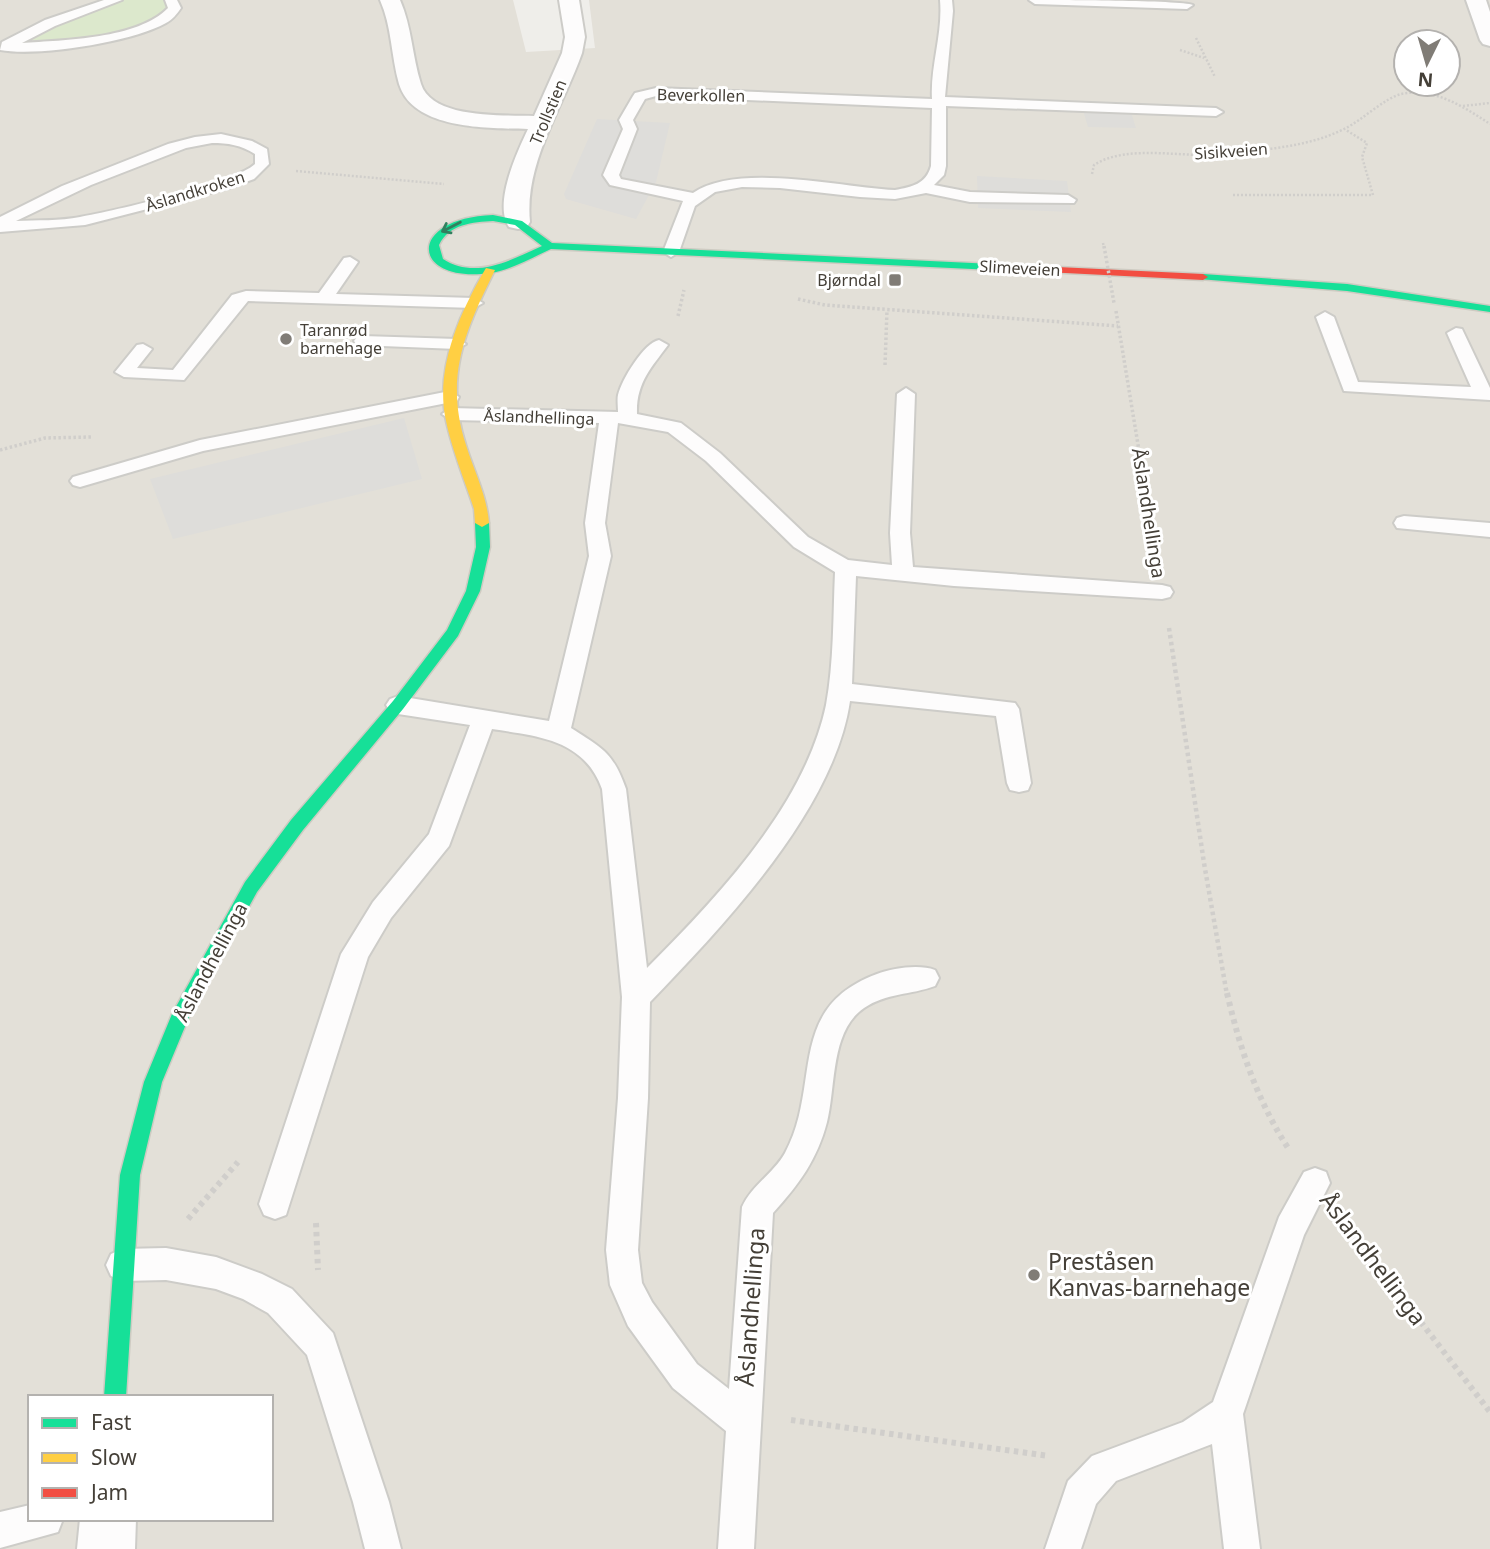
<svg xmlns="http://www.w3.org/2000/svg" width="1490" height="1549" font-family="'Noto Sans',sans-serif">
<rect width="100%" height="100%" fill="#efeeea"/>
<path fill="#e3e0d8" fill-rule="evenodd" d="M0 0H513L526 52 595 48 589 0H1490V1549H0ZM1406 42H1448V84H1406ZM30 1397H271V1519H30Z"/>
<path fill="#dce8cc" d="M122 0H166L171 9C163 14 155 20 147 23 125 31 50 52 32 39L58 23Z"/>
<path fill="#deddda" d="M1083 110 1131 112 1136 128 1088 127Z
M597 119 670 123 656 182 636 219 566 199 564 194Z
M977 176 1067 181 1071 212 978 208Z
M404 418 422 479 173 539 150 479Z"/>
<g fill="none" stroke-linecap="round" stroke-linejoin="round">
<defs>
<path id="lane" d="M104 0H122L55 26 22 43C64 40 138 39 168 8L165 0H177L181 8C177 14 172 20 166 23 132 42 38 57 0 50L2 42 45 20Z
M940 0H952L953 11 945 97 1216 108 1223 112 1216 116 946 106V166L944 175 934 185 970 192 1068 195 1076 200 1074 203 970 202 926 193 895 199 860 197 780 188 742 187 715 192 695 206 679 252 671 257 663 252 683 201 610 185 603 175 623 129 619 120 633 96 635 93 656 88 932 99C930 66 943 34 940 0ZM656 96 932 108 931 166C926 184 912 187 895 190 840 187 737 162 693 193L621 179 619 175 637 129 633 120 645 99Z
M1029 0C1054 0 1180 0 1193 5L1187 9 1035 4Z
M221 134 252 141 267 149 269 164 254 179 229 188 85 225 0 232V217L62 186 168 144 195 137ZM212 143C228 143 241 145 255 154V164C235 183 113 211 80 217 60 221 37 220 16 221L91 185 186 148Z
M350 257 358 262 336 294 474 298 483 303 474 308 248 301 184 380 124 377 115 372 137 345 143 344 152 349 137 368 173 370 232 295 246 291 319 293 344 258Z
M1325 312 1334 317 1358 382 1471 387 1447 333 1456 328 1462 329 1490 388V400L1344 391 1316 317Z
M363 336 457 339 466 344 457 349 357 345 354 341 357 337Z
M659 340 668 345C651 368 636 383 637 414L681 423 720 453 808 537 848 560 892 565 890 533 897 394 906 388 915 394 910 533 913 567 1162 585 1170 587 1173 592 1170 597 1162 599 954 586 856 576 852 684 1015 703 1019 709 1031 783 1028 790 1019 792 1010 790 1007 783 996 716 850 701C834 810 724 925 650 1002L648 1098 638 1250 642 1283 652 1302 697 1364 729 1389 742 1207C752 1185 774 1173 785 1153 822 1085 785 1008 877 974 893 968 919 964 935 970L939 978 935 986C911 995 886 993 864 1008 830 1031 836 1087 827 1122 817 1160 799 1184 773 1213L754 1549H718L726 1431 673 1388 628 1326 610 1285 606 1250 618 1098 622 997 602 789C584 739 537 736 492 729L449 846 391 918 368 957 286 1215 275 1219 264 1215 259 1204 341 954 373 902 429 834 470 725 398 714 390 711 386 705 390 699 398 696 549 721 589 556 585 523 599 423 451 420 442 414 451 408 618 412C618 407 617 399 618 395 622 379 644 343 659 340ZM618 423 668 432 706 461 794 547 835 572C833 616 834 662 826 705 805 805 717 898 647 968L626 789C613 752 602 748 571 728L611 556 605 523Z
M450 391 459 397 457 401 203 451 80 487 73 485 70 481 73 477 200 440Z
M1404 516 1490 523V537L1397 528 1394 523 1397 518Z
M1315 1168 1326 1172 1330 1183 1304 1235 1243 1414 1260 1549H1224L1212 1444 1116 1481 1096 1504 1081 1549H1045L1068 1481 1092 1456 1183 1422 1213 1402 1279 1217 1304 1172Z
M166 1248 216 1257 262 1274 292 1289 333 1333 389 1502 401 1549H365L353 1502 307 1355 268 1313 243 1299 216 1289 166 1280 122 1281 111 1276 106 1265 111 1254 122 1249Z
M30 1505V1519H63L58 1532 0 1548V1512Z"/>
<path id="street" d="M380 0H400C412 27 412 56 421 84 432 119 503 115 534 116L562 53 565 37 559 0H579L585 37 582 53C563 107 524 163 530 222L527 227 518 229 509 227C493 204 517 152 528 129 488 128 413 130 399 84 391 56 392 27 380 0Z
M1466 0H1486L1490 12V46L1483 44 1480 40Z
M80 1519H136L135 1549H77Z"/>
<path id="fast" d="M493 215 522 221 552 243 993 264 998 267 993 270 551 249C531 258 511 270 490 273 410 284 406 218 493 215ZM493 221 515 225 542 246C511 260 475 280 443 259L439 245C449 224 473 222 493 221Z
M1203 274 1347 284 1490 306V312L1347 291 1199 279 1198 277Z
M482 519 489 523 490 547 480 591 458 636 403 709 303 830 257 892 189 1017 162 1082 140 1175 126 1397H104L120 1175 144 1082 172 1014 245 882 291 820 393 701 447 630 466 591 476 547 475 523Z"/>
<path id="slow" d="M486 268 495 270C465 331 444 377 466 445 474 471 487 496 489 523L482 527 475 523 474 509C464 478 451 448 445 416 436 365 461 310 486 268Z"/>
<path id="jam" d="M993 264 1203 274 1208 277 1203 280 989 269V265Z"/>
</defs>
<use href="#lane" stroke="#cdccc8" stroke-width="4"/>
<use href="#street" stroke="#cdccc8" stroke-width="4"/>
<use href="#fast" stroke="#cecbc2" stroke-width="3"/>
<use href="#slow" stroke="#cecbc2" stroke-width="3"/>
<use href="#jam" stroke="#cecbc2" stroke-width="3"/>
<path stroke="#d0cecb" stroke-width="2.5" stroke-dasharray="2 2" stroke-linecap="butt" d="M1196 38 1215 77
M1180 50 1204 58
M1463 106 1490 103
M296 171 444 184
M1092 174 1094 165C1128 143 1186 159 1226 154 1266 149 1310 147 1346 128 1362 120 1385 98 1401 94 1434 87 1464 107 1490 124
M1233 195H1373L1362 157 1367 143 1346 130"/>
<path stroke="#d0cecb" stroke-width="3.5" stroke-dasharray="2.5 2.5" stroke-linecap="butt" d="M798 299 825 305 1118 326
M1116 311 1156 554
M678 316 684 290
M885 365 887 310
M0 450 45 438 91 437"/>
<path stroke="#d0cecb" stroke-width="4.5" stroke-dasharray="3.5 3.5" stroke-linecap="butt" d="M1169 628 1204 863 1227 995"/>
<path stroke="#d0cecb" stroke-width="6" stroke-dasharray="4.5 4.5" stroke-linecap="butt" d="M1227 993C1240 1049 1257 1100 1288 1148
M188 1219 238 1162
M1344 1222 1490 1412
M316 1223 318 1270
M791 1420 1049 1456"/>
<use href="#lane" fill="#fdfcfc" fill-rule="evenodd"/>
<use href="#street" fill="#fdfcfc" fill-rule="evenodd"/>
<use href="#fast" fill="#16e098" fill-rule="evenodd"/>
<use href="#slow" fill="#ffcf43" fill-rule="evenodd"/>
<use href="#jam" fill="#f24e42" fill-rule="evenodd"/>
<path stroke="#d0cecb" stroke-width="2.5" stroke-dasharray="2 2" stroke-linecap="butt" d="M1103 243 1104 248"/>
<path stroke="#d0cecb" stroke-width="3.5" stroke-dasharray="2.5 2.5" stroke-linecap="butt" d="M1104 246 1114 303"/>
</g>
<defs><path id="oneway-shaft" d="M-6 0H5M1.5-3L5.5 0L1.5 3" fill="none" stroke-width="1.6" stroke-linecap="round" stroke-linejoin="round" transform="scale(1.75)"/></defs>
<use stroke="#327f5e" href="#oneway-shaft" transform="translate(451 227) rotate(153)"/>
<g fill="#807c76" stroke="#fff" stroke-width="2.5">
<rect x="888" y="273" width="14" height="14" rx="3.5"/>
<circle cx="286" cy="339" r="7"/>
<circle cx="1034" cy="1275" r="7"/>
</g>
<g text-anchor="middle" stroke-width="6" stroke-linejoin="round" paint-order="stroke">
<g font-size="16" fill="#443f37" stroke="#fff">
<text transform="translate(701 95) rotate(1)" y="6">Beverkollen</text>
<text transform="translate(548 112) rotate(-67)" y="6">Trollstien</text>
<text transform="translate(1231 151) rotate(-4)" y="6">Sisikveien</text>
<text transform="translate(195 191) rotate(-17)" y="6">Åslandkroken</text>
<text transform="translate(1020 268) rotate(3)" y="6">Slimeveien</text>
<text transform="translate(539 417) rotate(2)" y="6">Åslandhellinga</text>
</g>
<g font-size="16" fill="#443f37" stroke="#fff" text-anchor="end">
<text x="881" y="286">Bjørndal</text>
<text x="300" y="336" text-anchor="start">Taranrød<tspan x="300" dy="18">barnehage</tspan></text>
</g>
<g font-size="19" fill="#443f37" stroke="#fff">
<text transform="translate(1149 513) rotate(81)" y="7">Åslandhellinga</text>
<text transform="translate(211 962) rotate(-62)" y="7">Åslandhellinga</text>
</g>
<g font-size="23" fill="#443f37" stroke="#fff">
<text transform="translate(1373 1259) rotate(53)" y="8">Åslandhellinga</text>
<text transform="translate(751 1307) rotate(-86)" y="8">Åslandhellinga</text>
</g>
<g font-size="23" fill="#443f37" stroke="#fff" text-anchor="start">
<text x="1048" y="1270">Preståsen<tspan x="1048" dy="26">Kanvas-barnehage</tspan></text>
</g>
</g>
<rect x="28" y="1395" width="245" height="126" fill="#ffffff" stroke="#b4b2af" stroke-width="2"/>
<rect x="42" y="1418" width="35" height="10" fill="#16e098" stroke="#b4b2af" stroke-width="2"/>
<text x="91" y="1430" font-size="21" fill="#443f37">Fast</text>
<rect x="42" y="1453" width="35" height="10" fill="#ffcf43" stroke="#b4b2af" stroke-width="2"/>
<text x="91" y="1465" font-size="21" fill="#443f37">Slow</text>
<rect x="42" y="1488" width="35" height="10" fill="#f24e42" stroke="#b4b2af" stroke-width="2"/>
<text x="91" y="1500" font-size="21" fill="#443f37">Jam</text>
<g transform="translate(1427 63) rotate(185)"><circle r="33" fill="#ffffff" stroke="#b4b2af" stroke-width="2"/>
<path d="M0-5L12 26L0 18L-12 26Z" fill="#807c76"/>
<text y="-10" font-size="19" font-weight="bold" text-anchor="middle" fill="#443f37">N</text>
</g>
</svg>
